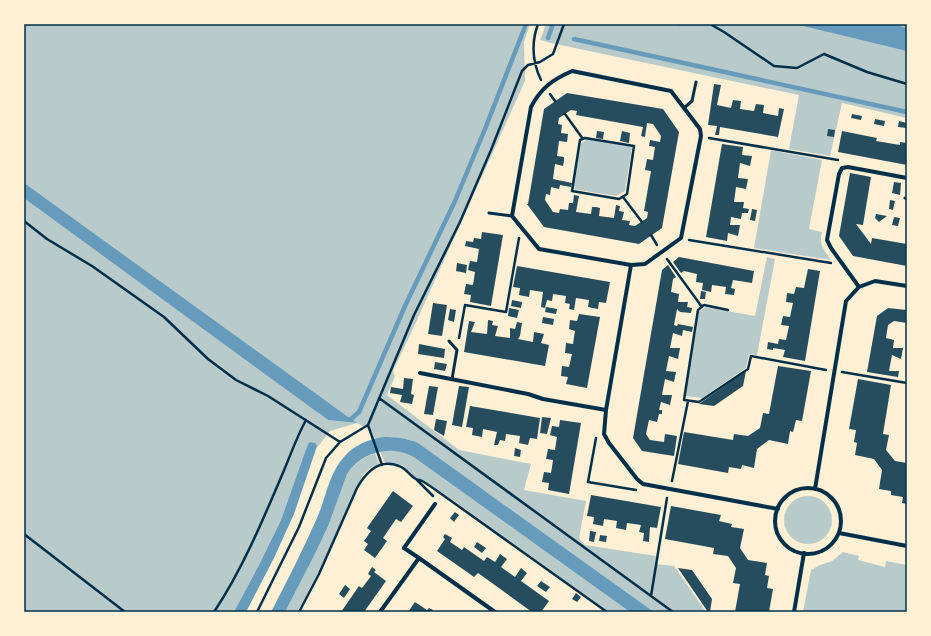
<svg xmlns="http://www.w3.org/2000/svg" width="931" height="636" font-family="'Roboto Condensed',sans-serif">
<rect width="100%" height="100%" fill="#fdf0d5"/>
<path fill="#b9caca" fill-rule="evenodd" d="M24 24H530L524 42 525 81 412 331 393 371 395 376 387 395 459 450 531 464 524 490 586 501 579 538 585 545 656 556 655 564 674 566 706 612H676L674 611 673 612H654L499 501 411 440 391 437 375 439 372 431 357 423 330 431 316 449 317 445 311 442 308 444 281 520 261 561 234 612H24ZM326 401 356 423 328 420 319 414Z
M546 24H907V118L842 103 830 156 789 149 799 95 551 43 540 40Z
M587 139 632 147 625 191 616 196 573 189 581 144Z
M771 150 822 160 809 229 822 232C818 244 825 251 831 260L754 248Z
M767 257 775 259 757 355 749 354 746 368 702 398 685 396 699 312 705 307 755 316Z
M388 450 404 452 415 458 630 612H609L454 501 425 481 417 479 402 465 393 463H385L380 451Z
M375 453 379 464 369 469 363 475 318 573 297 612H285L315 554 329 524 347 474C354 464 364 457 375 453Z
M784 520a24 24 0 1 1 48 0a24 24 0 1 1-48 0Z
M843 552 859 556 858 560 885 567 886 561 907 565V612H803L811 570 820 565 832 561Z"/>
<path fill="#669bbc" d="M795 24H892L907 28V51Z
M24 183 351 419 357 423 328 420 24 198Z
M384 437C396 437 407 438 418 443L654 612H630L415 458C392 444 362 451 347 474L329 524 315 554 285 612H271C287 581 303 550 317 518 326 498 329 473 344 457 354 445 369 439 384 437Z
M310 442 315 443 317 445 316 449 294 514 274 558 246 612H234L261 561 281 520 305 452 308 444Z"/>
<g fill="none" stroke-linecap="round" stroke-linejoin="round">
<path stroke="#669bbc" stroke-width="4.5" d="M548 38 553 24
M574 39 907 112
M351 419 359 412 405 306 455 201 485 129 526 24"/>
</g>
<path fill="#264d5e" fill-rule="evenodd" d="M714 84 721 85 717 105 731 108 733 100 741 101 740 109 754 111 756 104 764 105 763 113 778 116 779 108 784 109 778 137 720 127 719 135H715L717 126 708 125Z
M567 93 663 109 679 132 662 228 639 244 544 227 527 204H528L544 109ZM571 110 577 111 576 115 643 127 641 136 645 137 647 123 653 124 661 136 660 142 650 140 649 146 655 147 653 160 647 159 645 170 651 171 644 211 648 212 647 218 635 226 629 225 630 221 622 220 624 212 619 211 620 206 616 205 614 218 599 216 600 208 596 207H592L591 214 576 212 579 196 574 195 573 203H569L568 210 560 209 559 213 553 212 545 200 546 194 550 195 551 187 559 189 560 185 571 187 572 183 553 179 555 164 563 166 564 161V157L557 156 559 141 567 142 568 134 561 133 562 125 558 124 559 118Z
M852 114 862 116 861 120 851 118Z
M875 119 885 121 884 126 874 124Z
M899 121 907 123V128L898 127Z
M828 129 835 130 834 137 827 136Z
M597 131 604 132 603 139 596 138Z
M622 131 630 133 629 143 620 141Z
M842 131 877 138 876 141 900 145V142L907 143V165L838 152Z
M722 144 743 147 742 155 752 156 750 166 740 163 738 178 748 179 746 189 736 187 734 202H744L743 208 749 209 748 213H742L741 219 731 217 730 225H740L738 236 728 233 727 241 706 237Z
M850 173 871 177 863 225 856 224 871 244 872 238 907 244V266L853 256 839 236Z
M894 182 901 183 900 195 892 193Z
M890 200 895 201 893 210 889 209Z
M752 209 757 210 755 221 750 220Z
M876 214 887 216 879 222 875 218Z
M894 217 900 218 898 226 892 225Z
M482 232 503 235 491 306 470 302 471 295 464 294 466 284 473 285 475 272 468 270 469 265 470 261 477 262 479 249 465 246 466 241 473 242 474 238 481 239Z
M679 257 754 271 752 283 733 280 731 288 735 289 734 295 725 294 726 287 712 285 711 292 702 290 703 283 696 282 697 274 684 271 681 273 673 262Z
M457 263 467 265 466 273 456 271Z
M668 265 676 277 673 279 671 292 679 294 678 302H688L687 307 692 308 691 313 680 312 677 309 674 325 677 326 678 324 693 327 692 332 683 330 682 336 673 333 670 348H680L678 359 669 356 666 371 676 372 674 382 665 379 662 395H672L670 405 661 402 659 410H662V414H659L657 422 649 420 646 434 650 440 664 442 665 434 677 436 674 456 642 451 633 438 662 270Z
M517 266 610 282 606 303 599 302 598 309 588 307 589 300 576 298 574 310 569 309 570 304 565 303 566 296 553 294 552 301 547 300 545 308 541 307 543 292 530 290 529 297 519 295 520 288 513 287Z
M808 269 820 271 805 361 783 357 785 350 773 348V350L767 349 768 342 778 344 779 339 786 340 789 326 781 325 783 316 790 317 793 303 786 302 787 293 794 294 796 287 804 288Z
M701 291 706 292 705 299H700Z
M512 300 522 302 521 308 511 306Z
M433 303 447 305 442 336 428 334Z
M546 307 557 309 556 314 545 312Z
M509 308 519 310 517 318 508 316Z
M888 308 907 310V323L894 321 888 325 886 338 894 340 893 348H903L901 359 892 355 889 371H899L898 377 867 372 877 316Z
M450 309 456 310 454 322 448 320Z
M579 314 600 317 587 388 566 384 568 377 561 376 562 366 569 367 572 354 565 353 566 343 573 344 575 331 569 329 570 320 577 321Z
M543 317 554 319 553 325 542 323Z
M488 320 493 321 492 325 498 326 495 336 510 338V328L515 329 517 322 522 323 520 336 518 339 533 342 534 332 544 334 541 343 549 345 545 366 464 352 469 321 475 322 471 332 487 334Z
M419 344 445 349 444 358 418 354Z
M435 362 447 364 445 371 434 369Z
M778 366 811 371 802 421 796 420 793 432 790 431 788 444 769 440 757 449 754 468 742 465 741 469 729 467 728 473 678 464 684 432 733 440 734 434 748 436 760 428 763 413 769 414Z
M746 371 743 386 714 406 699 404Z
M404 378 413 379 411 394 414 395 412 404 400 402 402 395 390 393 391 387 403 389Z
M858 379 891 385 883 434 889 435 886 450 895 461 907 463V504L902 503 903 497 891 495V491L879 489 882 470 874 459 855 455 857 443 854 442 856 430 849 429Z
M429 386 438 387 433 415 424 414Z
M459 386 469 387 462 427 452 425Z
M470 406 540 418 537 439 530 438 528 445 519 443 520 436 506 434 505 441 500 440 498 445H494L497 432 483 429 482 437 472 435 473 428 466 427Z
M542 417 551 418 547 434 540 433Z
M436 419 447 421 444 436 434 430Z
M560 420 581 423 569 494 548 490 549 483 542 482 544 472 551 473 552 467 553 460 546 459 548 449 555 450 556 443 557 437 550 435 552 426 559 427Z
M515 448 521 450 520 457 514 456Z
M393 491 413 506 401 522 396 519 383 538 387 541 375 558 364 550 368 544 364 541 371 531 367 528Z
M591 495 661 507 657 528 650 527 649 542 643 541 644 533 639 532 641 525 627 523 626 530 616 528 617 521 604 519 603 526 593 524 594 517 587 516Z
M671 506 721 515 719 521 732 524 731 527 744 529 740 548 748 560 767 563 765 575 769 576 767 588 773 589 769 612H735L740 584 733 583 736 568 728 556 713 554 714 548 665 539Z
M455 512 459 515 454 522 450 518Z
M590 531 596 532 594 542 589 541Z
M445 534 452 538 450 542 462 550 464 547 484 561 487 557 495 562 500 554 507 559 501 567 515 577 521 568 527 573 521 581 549 601 541 612H532L478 573 474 577 437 551 445 539 443 537Z
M600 535 607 536 606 542 599 541Z
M477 542 486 548 482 553 474 547Z
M372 567 376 570 374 572 386 581 364 612H341L359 586 362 588 371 576 368 574Z
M678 568 692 570 712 599 710 612H708Z
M541 581 550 587 546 592 537 586Z
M345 585 350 589 344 598 339 594Z
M576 593 581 597 577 602 572 599Z
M415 602 427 610 429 608 433 610 431 612H408Z"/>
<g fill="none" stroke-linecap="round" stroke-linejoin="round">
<path stroke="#003049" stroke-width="2.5" d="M538 24C531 43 532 61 541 80
M679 24H710L724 32 774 66 797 68 824 54 867 72 907 84
M550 94 555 101
M565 114 583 139
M585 138 634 146 627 194 619 199 572 191 580 140Z
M709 138 838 160
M623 197 642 222
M24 221 47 239 92 266 164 317 208 359 236 380 268 396 340 442
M651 235 657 245
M689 240 831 263
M667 259 702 307
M728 310 704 305 698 310 684 400 699 402 748 369 751 356 826 370
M459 338 465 305 506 312 519 238
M842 372 907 383
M379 398 673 612
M368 425 382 465
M596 438 588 482 636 490
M417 480 433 496
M672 481 688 401
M24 534 125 612
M651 596 667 498
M214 612C242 570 262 522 282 475 290 457 296 438 306 420
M257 612 299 527 326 458 340 442 368 425 414 315 460 222 491 150 522 71 528 65 540 62 553 54 564 24
M299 612 319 574 357 488C366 472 379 458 399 466 406 468 410 476 416 479 418 480 420 480 422 481 428 484 434 489 440 493L607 612"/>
<path stroke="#003049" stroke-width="3" d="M684 108 692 101 696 82
M905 198 907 199
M489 213 512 216
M449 341 457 350 452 379"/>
<path stroke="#003049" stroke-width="4" d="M572 71 671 91 700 129 701 136 681 238 645 264 631 265 539 249 512 216 531 107C541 88 552 80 572 71Z
M631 265 606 410 604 434 609 443 637 479 643 484 778 509
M859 287 831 248 827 240 839 174 842 168 848 167 907 178
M420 373 528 394 543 399 606 410
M775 521a33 33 0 1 1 66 0a33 33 0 1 1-66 0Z
M815 489 846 301 859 287 875 281 907 286
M839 533 907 546
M419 558 495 612
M380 612 419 558 404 548 435 504
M794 612 804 553"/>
</g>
<rect width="931" height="636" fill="none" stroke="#fdf0d5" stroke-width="50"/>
<rect x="25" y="25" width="881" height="586" fill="none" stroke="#003049" stroke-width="1.5"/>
</svg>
